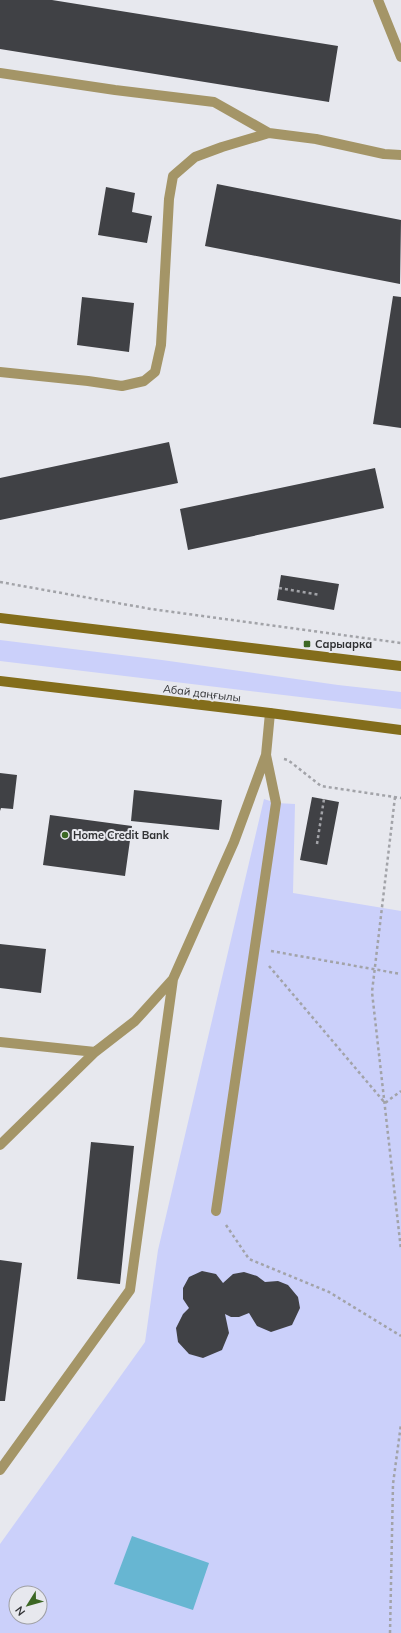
<svg xmlns="http://www.w3.org/2000/svg" width="401" height="1633" font-family="Mulish,sans-serif">
<rect width="100%" height="100%" fill="#e7e8ee"/>
<path fill="#cbd0fa" fill-rule="evenodd" d="M0 640 162 660 338 685 401 692V709L0 661Z
M264 799 276 803 295 804 293 893 401 911V1633H0V1544L145 1342 158 1250ZM16 1593H40V1617H16Z"/>
<path fill="#67b6d2" d="M132 1536 209 1563 193 1610 114 1584Z"/>
<path fill="#404145" d="M0 0H52L338 46 329 102 0 49Z
M217 184 401 220 400 284 205 246Z
M106 187 135 193 132 212 152 216 147 243 98 235Z
M393 296 401 297V428L373 424Z
M82 297 134 303 129 352 77 345Z
M169 442 178 483 0 520V478Z
M375 468 384 508 188 550 180 509Z
M281 575 339 584 334 610 277 600Z
M0 773 17 775 13 809 1 808 0 811Z
M134 790 222 800 219 830 131 821Z
M312 797 339 802 327 865 300 860Z
M50 815 132 826 125 876 43 865Z
M0 944 46 949 41 993 0 988Z
M91 1142 134 1146 120 1284 77 1279Z
M0 1260 22 1263 5 1401H0Z
M202 1271 216 1274 223 1283 233 1274 244 1272 257 1276 265 1282 278 1281 288 1285 298 1297 300 1308 292 1325 271 1332 257 1326 249 1313 239 1317H231L225 1314 229 1333 222 1350 203 1358 189 1354 178 1342 176 1328 183 1314 189 1308 183 1299V1288L189 1277Z"/>
<g fill="none" stroke-linecap="round" stroke-linejoin="round">
<path stroke="#a2a3a8" stroke-width="2.5" stroke-dasharray="3 3" stroke-linecap="butt" d="M0 582 151 609 401 643
M279 588 320 595
M284 759 288 760 321 786 401 798
M395 797 372 992 401 1250
M317 844 324 799
M271 951 401 974
M269 966 385 1103 401 1091
M226 1225 249 1259 329 1292 401 1336
M390 1633 393 1484 401 1424"/>
<path stroke="#a49567" stroke-width="10" d="M0 73 115 90 214 102 269 133
M0 372 88 381 122 386 144 381 155 372 161 345 169 199 173 176 195 157 222 147 269 133 316 139 384 154 401 155
M0 1042 95 1052
M0 1145 95 1052 135 1021 173 979 234 842 266 755 270 713
M216 1211 276 803 266 755
M0 1470 130 1290 173 979"/>
<path stroke="#a49567" stroke-width="10" d="M378 0 401 57"/>
<path stroke="#836d1b" stroke-width="10" d="M0 618 401 666
M0 681 270 713 401 730"/>
</g>
<g fill="#3c6724" stroke="#e7e8ee" stroke-width="1.5">
<rect x="303" y="640" width="8" height="8" rx="2"/>
<circle cx="65" cy="835" r="4"/>
</g>
<g text-anchor="middle" stroke-width="4" stroke-linejoin="round" paint-order="stroke">
<g font-size="11" font-weight="bold" fill="#313234" stroke="#e7e8ee" text-anchor="start">
<text x="315" y="648">Сарыарка</text>
<text x="73" y="839">Home Credit Bank</text>
</g>
<g font-size="11" fill="#313234" stroke="#e7e8ee">
<text transform="translate(202 693) rotate(7)" y="4">Абай даңғылы</text>
</g>
</g>
<g transform="translate(28 1605) rotate(233)"><circle r="19" fill="#e7e8ee" stroke="#9e9fa4"/>
<path d="M0-3L7 15L0 10L-7 15Z" fill="#3c6724"/>
<text y="-6" font-size="11" font-weight="bold" text-anchor="middle" fill="#313234">N</text>
</g>
</svg>
